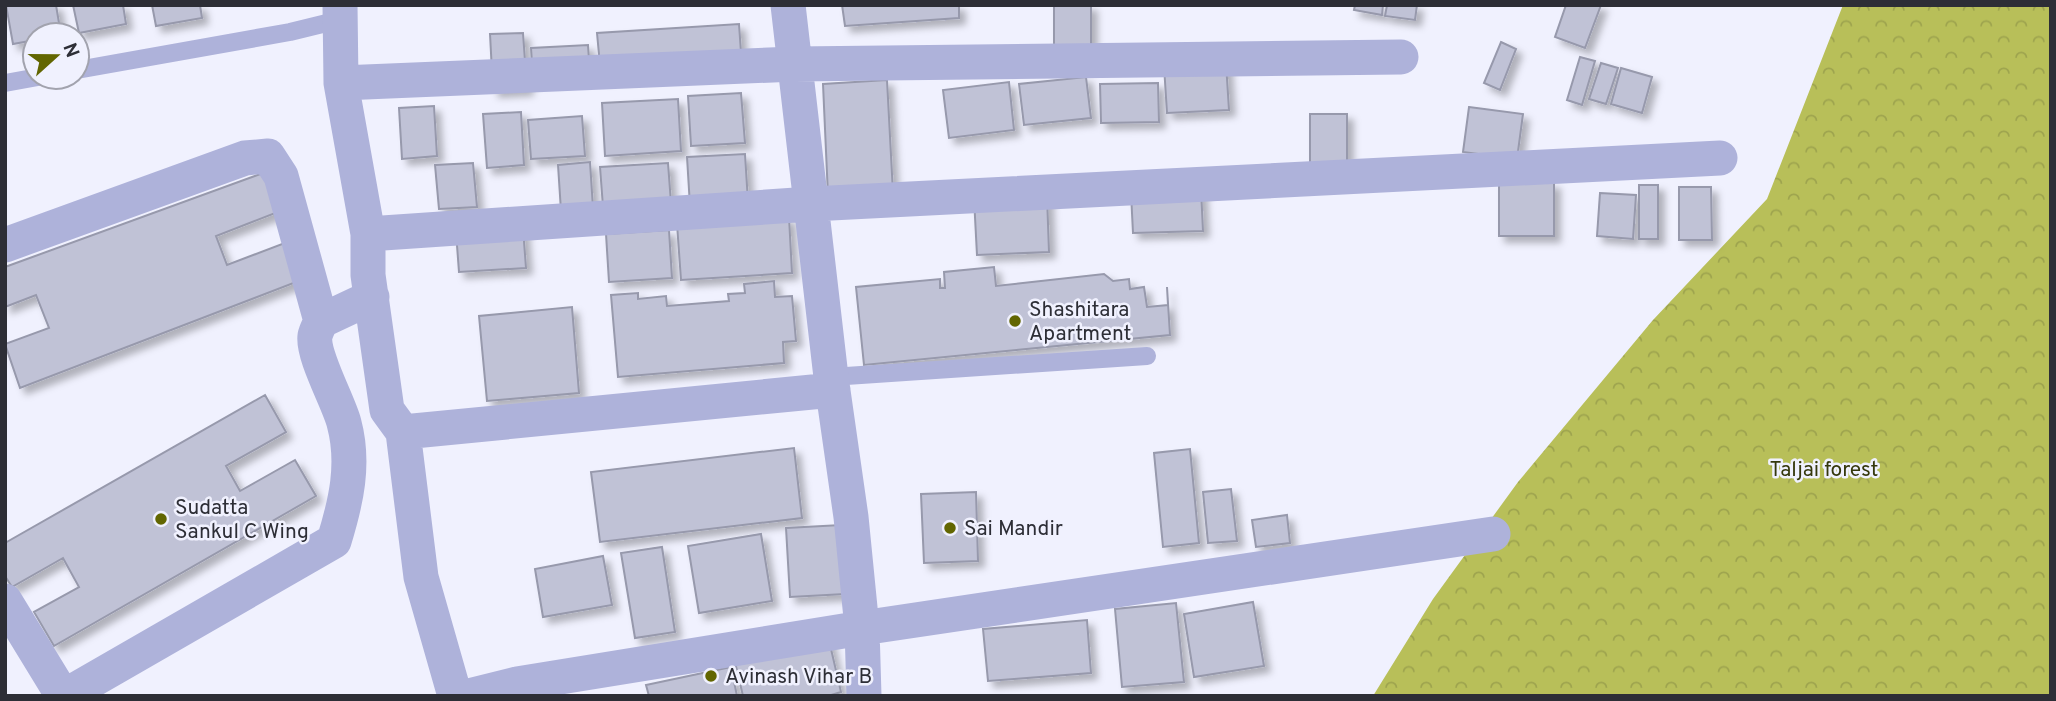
<svg xmlns="http://www.w3.org/2000/svg" width="2056" height="701" font-family="Overpass,sans-serif">
<defs>
<pattern id="forest-crowns" width="20" height="18" patternUnits="userSpaceOnUse" patternTransform="scale(1.75)"><rect width="20" height="18" fill="#b8bf59"/><path d="M2 6a3 3 0 1 1 6 0M12 15a3 3 0 1 1 6 0" fill="none" stroke="#9ea44e"/></pattern>
<filter id="shadow"><feDropShadow dx="6" dy="6" stdDeviation="3.5" flood-color="#0004"/></filter>
</defs>
<rect width="100%" height="100%" fill="#f0f1fe"/>
<path fill="url(#forest-crowns)" d="M1843 5H2051V696H1373L1433 599 1518 482 1653 320 1767 199Z"/>
<path fill="#c0c2d6" stroke="#9799ac" stroke-width="2" filter="url(#shadow)" d="M6 5H56L61 35H35V40L13 44Z
M73 5H123L126 24 79 33Z
M152 5H200L202 18 156 26Z
M842 5H959V18L845 26Z
M1054 5H1091V54L1054 55Z
M1355 5H1383L1382 15 1354 10Z
M1387 5H1417L1415 20 1385 16Z
M1566 5H1601L1585 48 1555 37Z
M739 24 742 67 601 76 597 33Z
M523 33 527 89 493 91 490 34Z
M1501 42 1516 49 1500 90 1484 83Z
M588 45 590 75 533 79 531 48Z
M1580 57 1595 61 1582 105 1567 100Z
M1226 63 1229 110 1167 113 1164 66Z
M1601 63 1618 68 1606 104 1589 99Z
M1621 68 1652 77 1642 113 1611 104Z
M1086 77 1091 118 1024 125 1019 84Z
M887 80 893 193 828 196 823 84Z
M1009 82 1014 130 949 138 943 90Z
M1158 83 1159 122 1101 123 1100 84Z
M741 93 745 143 691 146 688 96Z
M678 99 681 151 605 156 602 103Z
M434 106 437 156 402 159 399 108Z
M1469 107 1523 114 1517 159 1463 152Z
M521 112 524 165 487 168 483 114Z
M1310 114H1347V175H1310Z
M582 116 585 156 531 159 528 120Z
M745 154 748 202 690 206 687 157Z
M590 162 593 208 561 211 558 165Z
M473 163 477 207 439 209 435 165Z
M668 163 671 203 603 207 600 167Z
M263 173 278 212 216 236 227 265 290 241 304 279 20 388 5 344 49 328 36 295 5 307V267Z
M1499 182 1554 183V236H1499Z
M1639 185H1658V239H1639Z
M1679 187H1711L1712 240H1679Z
M1201 189 1203 231 1133 233 1131 193Z
M1600 193 1636 195 1633 239 1597 236Z
M1047 196 1049 252 977 255 974 198Z
M789 217 792 273 681 280 677 224Z
M523 228 526 268 459 272 456 232Z
M669 230 672 278 609 282 606 234Z
M994 267 996 286 1104 274 1113 281 1129 279 1130 289 1144 287 1147 307 1168 305 1167 287 1170 335 864 365 856 287 940 279V288H945L944 272Z
M774 281 775 297 792 296 796 341 783 342 784 363 618 377 611 295 638 293V299L666 296 667 306 729 301 728 294 745 293 744 284Z
M572 307 579 393 487 401 479 316Z
M265 395 286 432 226 466 240 491 295 460 316 496 54 646 34 612 79 587 63 558 12 587 5 576V543Z
M794 448 802 518 600 542 591 472Z
M1190 449 1199 543 1163 547 1154 453Z
M1231 489 1237 541 1208 543 1203 492Z
M976 492 978 561 924 563 921 494Z
M1287 515 1290 543 1256 547 1252 520Z
M841 525 845 594 790 597 786 528Z
M761 534 772 601 699 613 688 546Z
M662 547 675 632 635 638 621 553Z
M603 556 612 605 543 617 535 569Z
M1253 602 1264 666 1194 677 1184 614Z
M1176 603 1184 682 1122 687 1115 609Z
M1087 620 1091 673 988 681 983 629Z
M828 636 841 692 828 696H743L734 658Z
M731 667 737 696H649L646 685Z"/>
<g fill="none" stroke-linecap="round" stroke-linejoin="round">
<path stroke="#aeb2da" stroke-width="18" d="M77 70 290 32 339 20
M5 83 38 77
M831 377 1147 356"/>
<path stroke="#aeb2da" stroke-width="35" d="M340 5 341 83 368 234V275L387 410 403 432 421 577 455 696
M788 5 831 377 851 517 862 628 864 696
M341 83 795 64 1401 57
M368 234 811 204 1720 158
M5 245 245 158 268 156 281 176 321 321
M403 432 833 390
M5 601 63 696
M65 696 334 541C346 502 355 464 344 423 339 403 312 355 315 336 316 331 319 326 321 321L372 297
M469 696 517 684 862 628 1493 534"/>
</g>
<g fill="#626601" stroke="#f0f1fe" stroke-width="2.5">
<circle cx="1015" cy="321" r="7"/>
<circle cx="161" cy="519" r="7"/>
<circle cx="950" cy="528" r="7"/>
<circle cx="711" cy="676" r="7"/>
</g>
<g text-anchor="middle" stroke-width="5" stroke-linejoin="round" paint-order="stroke">
<g font-size="21" fill="#2d2e36" stroke="#f0f1fe" text-anchor="start">
<text x="1029" y="316">Shashitara<tspan x="1029" dy="24">Apartment</tspan></text>
<text x="175" y="514">Sudatta<tspan x="175" dy="24">Sankul C Wing</tspan></text>
<text x="964" y="535">Sai Mandir</text>
<text x="725" y="683">Avinash Vihar B</text>
</g>
<g font-size="21" fill="#35380c" stroke="#f0f1fe">
<text x="1824" y="476">Taljai forest</text>
</g>
</g>
<rect width="2056" height="701" fill="none" stroke="#2d2e36" stroke-width="14"/>
<g transform="translate(56 56) rotate(69)"><circle r="33" fill="#f0f1fe" stroke="#a2a3ae" stroke-width="2"/>
<path d="M0-5L12 26L0 18L-12 26Z" fill="#626601"/>
<text y="-10" font-size="19" font-weight="bold" text-anchor="middle" fill="#2d2e36">N</text>
</g>
</svg>
